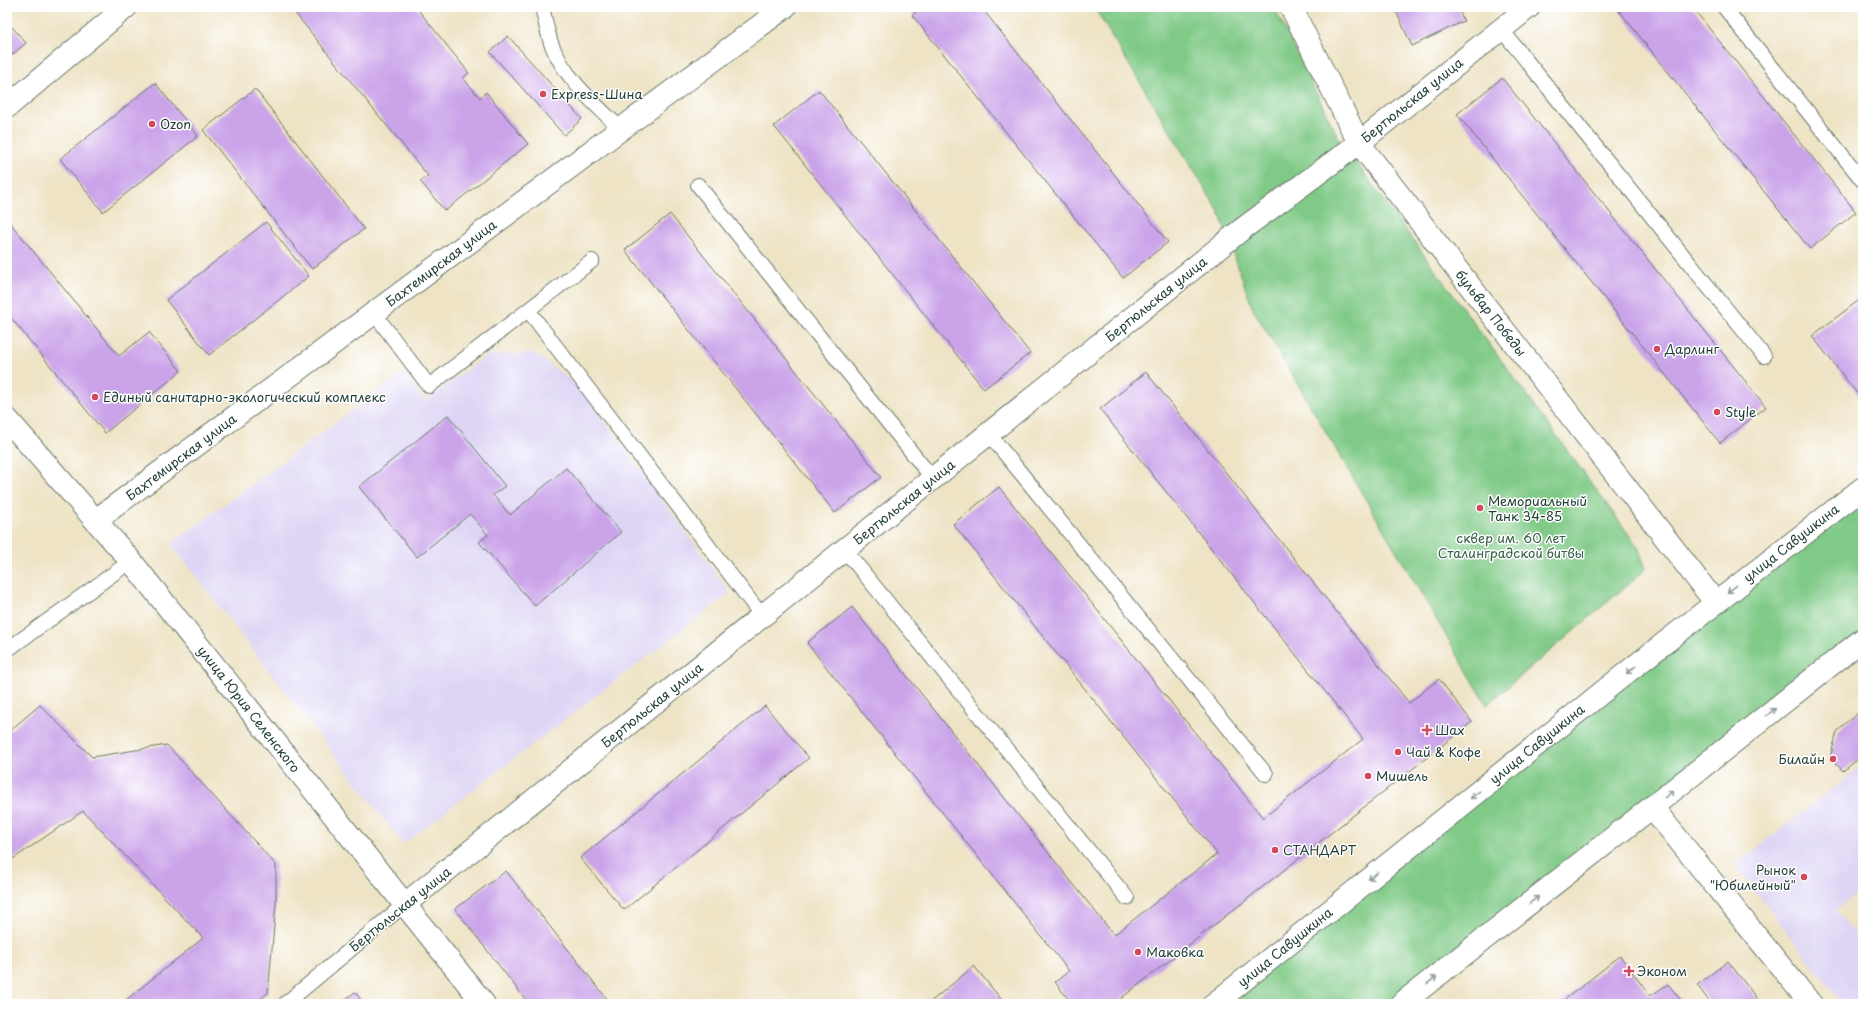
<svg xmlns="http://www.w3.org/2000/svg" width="1870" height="1011" font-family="'Playpen Sans',sans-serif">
<rect width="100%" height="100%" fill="#fff"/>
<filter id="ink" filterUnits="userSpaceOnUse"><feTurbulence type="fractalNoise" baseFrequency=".025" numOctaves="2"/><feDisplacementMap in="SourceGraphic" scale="8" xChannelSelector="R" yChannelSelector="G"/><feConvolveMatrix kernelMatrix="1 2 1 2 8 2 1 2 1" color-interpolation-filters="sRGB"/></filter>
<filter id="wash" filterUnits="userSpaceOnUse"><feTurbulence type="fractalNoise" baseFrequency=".012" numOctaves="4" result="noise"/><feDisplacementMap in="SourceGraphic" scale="16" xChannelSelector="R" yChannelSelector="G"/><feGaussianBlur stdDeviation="0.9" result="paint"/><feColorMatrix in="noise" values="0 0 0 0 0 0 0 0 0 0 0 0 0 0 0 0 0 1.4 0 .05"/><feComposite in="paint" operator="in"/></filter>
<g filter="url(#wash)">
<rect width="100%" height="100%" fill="#eee3c5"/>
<path fill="#ded5f5" d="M534 353 581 388 730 593 403 844 171 544 403 373 425 401 487 355Z
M1863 765V889L1836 910 1863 945V1004H1843L1735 865Z"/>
<path fill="#80ca87" stroke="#50845e" d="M1094 7H1274L1339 139 1638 547 1646 569 1487 705 1252 307 1219 212Z
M1863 490V638L1401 1004H1214Z"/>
<g id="blocks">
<path fill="#caa3e9" d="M290 7H416L469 73 463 78 480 98 486 92 528 144 445 211 420 181 428 176Z
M922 7H981L1168 242 1123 278 912 15Z
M1394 7H1457L1464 21 1412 46Z
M1616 7H1692L1856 212 1810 249Z
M12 27 26 43 7 59V31Z
M508 36 582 119 564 135 490 52Z
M1502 78 1766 407 1720 443 1457 114Z
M155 83 198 136 103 212 60 159Z
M255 89 364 229 312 269 203 130Z
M819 90 1030 353 984 389 774 126Z
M670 214 881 477 835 513 625 250Z
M7 219 119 356 149 332 181 371 105 433 7 313Z
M266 222 309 276 209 355 166 300Z
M1863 297V401L1812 336Z
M1146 372 1409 703 1439 679 1472 722 1114 1004H1072L1055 982 1069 971 807 643 852 607 1114 935 1217 854 953 524 999 487 1263 818 1363 739 1100 409Z
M448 415 505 486 493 495 510 515 566 468 621 532 535 606 479 542 488 535 470 514 417 557 359 487Z
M40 705 92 757 167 745 276 865V904L268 993 254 1004H121L203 938 83 811 7 863V733Z
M765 706 809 758 624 910 580 858Z
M1863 709V755L1843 771 1830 758 1837 732 1842 726Z
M506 871 611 1004H529L455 909Z
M1620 956 1650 996 1668 984 1684 1004H1559Z
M1728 961 1761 1004H1711L1697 985Z
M974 966 1005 1004H928Z
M355 992 364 1004H339Z"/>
</g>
</g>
<g filter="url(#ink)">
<use href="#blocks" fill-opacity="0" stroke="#677767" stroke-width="1"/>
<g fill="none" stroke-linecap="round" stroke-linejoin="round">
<defs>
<path id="lane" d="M542 7C545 19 547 31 551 43 564 78 595 104 621 129
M1724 7 1863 181
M1501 29 1764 356
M698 185 933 479
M528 310 762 616
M374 313 429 386 592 261
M989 434 1266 774
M845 550 1127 898
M7 650 131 561
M285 1004 405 904"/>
<path id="street" d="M7 107 126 7
M96 520 785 7
M405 904 1241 230 1359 143 1529 7"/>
<path id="secondary" d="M1291 7 1359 143 1715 602
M7 419 131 561 484 1004
M1652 807 1811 1004"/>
<path id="highway" d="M1214 1004 1630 670 1863 488
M1401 1004 1652 807 1863 639"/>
</defs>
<use href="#lane" stroke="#677767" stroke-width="16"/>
<use href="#street" stroke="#677767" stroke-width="24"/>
<use href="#secondary" stroke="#677767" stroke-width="24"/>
<use href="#highway" stroke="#677767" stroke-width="24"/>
<use href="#lane" stroke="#fff" stroke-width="14"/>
<use href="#street" stroke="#fff" stroke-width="22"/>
<use href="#secondary" stroke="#fff" stroke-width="22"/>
<use href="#highway" stroke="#fff" stroke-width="22"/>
</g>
<defs><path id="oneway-shaft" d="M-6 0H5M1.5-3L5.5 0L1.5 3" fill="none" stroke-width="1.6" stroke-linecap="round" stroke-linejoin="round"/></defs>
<g stroke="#8f9e9a">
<use href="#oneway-shaft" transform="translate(1732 589) rotate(142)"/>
<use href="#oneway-shaft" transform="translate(1631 670) rotate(141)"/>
<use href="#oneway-shaft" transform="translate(1771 712) rotate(-39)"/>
<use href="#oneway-shaft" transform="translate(1669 794) rotate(-39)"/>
<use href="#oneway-shaft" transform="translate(1475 795) rotate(141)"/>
<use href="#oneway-shaft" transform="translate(1373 876) rotate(141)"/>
<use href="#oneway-shaft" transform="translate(1534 900) rotate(-38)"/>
<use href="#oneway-shaft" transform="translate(1432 980) rotate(-38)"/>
</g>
</g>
<g fill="#d1495b" stroke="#fff" stroke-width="1.5">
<circle cx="543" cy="94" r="4"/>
<circle cx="152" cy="124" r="4"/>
<circle cx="1657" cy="349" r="4"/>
<circle cx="95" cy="397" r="4"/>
<circle cx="1717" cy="412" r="4"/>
<circle cx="1480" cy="508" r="4"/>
<path d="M1425 724h4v4h4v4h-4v4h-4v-4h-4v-4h4z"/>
<circle cx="1398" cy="752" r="4"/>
<circle cx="1833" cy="759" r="4"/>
<circle cx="1368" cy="776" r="4"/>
<circle cx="1275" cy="850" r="4"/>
<circle cx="1804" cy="877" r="4"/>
<circle cx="1138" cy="952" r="4"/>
<path d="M1627 965h4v4h4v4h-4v4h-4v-4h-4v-4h4z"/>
</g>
<g text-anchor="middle" stroke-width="3" stroke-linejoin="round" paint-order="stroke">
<g font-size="13" fill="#1f3d34" stroke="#fff" text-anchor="start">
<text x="551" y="99">Express-Шина</text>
<text x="160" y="129">Ozon</text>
<text x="1665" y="354">Дарлинг</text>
<text x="103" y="402">Единый санитарно-экологический комплекс</text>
<text x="1725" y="417">Style</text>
<text x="1488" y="506">Мемориальный<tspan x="1488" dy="15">Танк 34-85</tspan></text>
<text x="1435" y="735">Шах</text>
<text x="1406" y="757">Чай &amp; Кофе</text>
<text x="1825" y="764" text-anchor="end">Билайн</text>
<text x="1376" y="781">Мишель</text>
<text x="1283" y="855">СТАНДАРТ</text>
<text x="1796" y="875" text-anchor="end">Рынок<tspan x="1796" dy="15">"Юбилейный"</tspan></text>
<text x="1146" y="957">Маковка</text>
<text x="1637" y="976">Эконом</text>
</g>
<g font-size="13" fill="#1f3d34" stroke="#fff">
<text transform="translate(1412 100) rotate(-39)" y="5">Бертюльская улица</text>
<text transform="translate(441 263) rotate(-37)" y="5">Бахтемирская улица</text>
<text transform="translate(1156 299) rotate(-39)" y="5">Бертюльская улица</text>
<text transform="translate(1491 313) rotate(52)" y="5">бульвар Победы</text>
<text transform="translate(181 457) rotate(-37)" y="5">Бахтемирская улица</text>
<text transform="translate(904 502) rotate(-39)" y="5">Бертюльская улица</text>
<text transform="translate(1791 543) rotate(-38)" y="5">улица Савушкина</text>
<text transform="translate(652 705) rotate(-39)" y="5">Бертюльская улица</text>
<text transform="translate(249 709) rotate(52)" y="5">улица Юрия Селенского</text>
<text transform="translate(1537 744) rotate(-39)" y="5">улица Савушкина</text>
<text transform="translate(400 909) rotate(-39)" y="5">Бертюльская улица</text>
<text transform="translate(1285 947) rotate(-39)" y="5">улица Савушкина</text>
</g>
<g font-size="13" fill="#376049" stroke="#fff">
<text x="1511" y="543">сквер им. 60 лет<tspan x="1511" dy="15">Сталинградской битвы</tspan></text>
</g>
</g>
<rect width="1870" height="1011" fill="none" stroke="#fff" stroke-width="24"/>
</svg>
